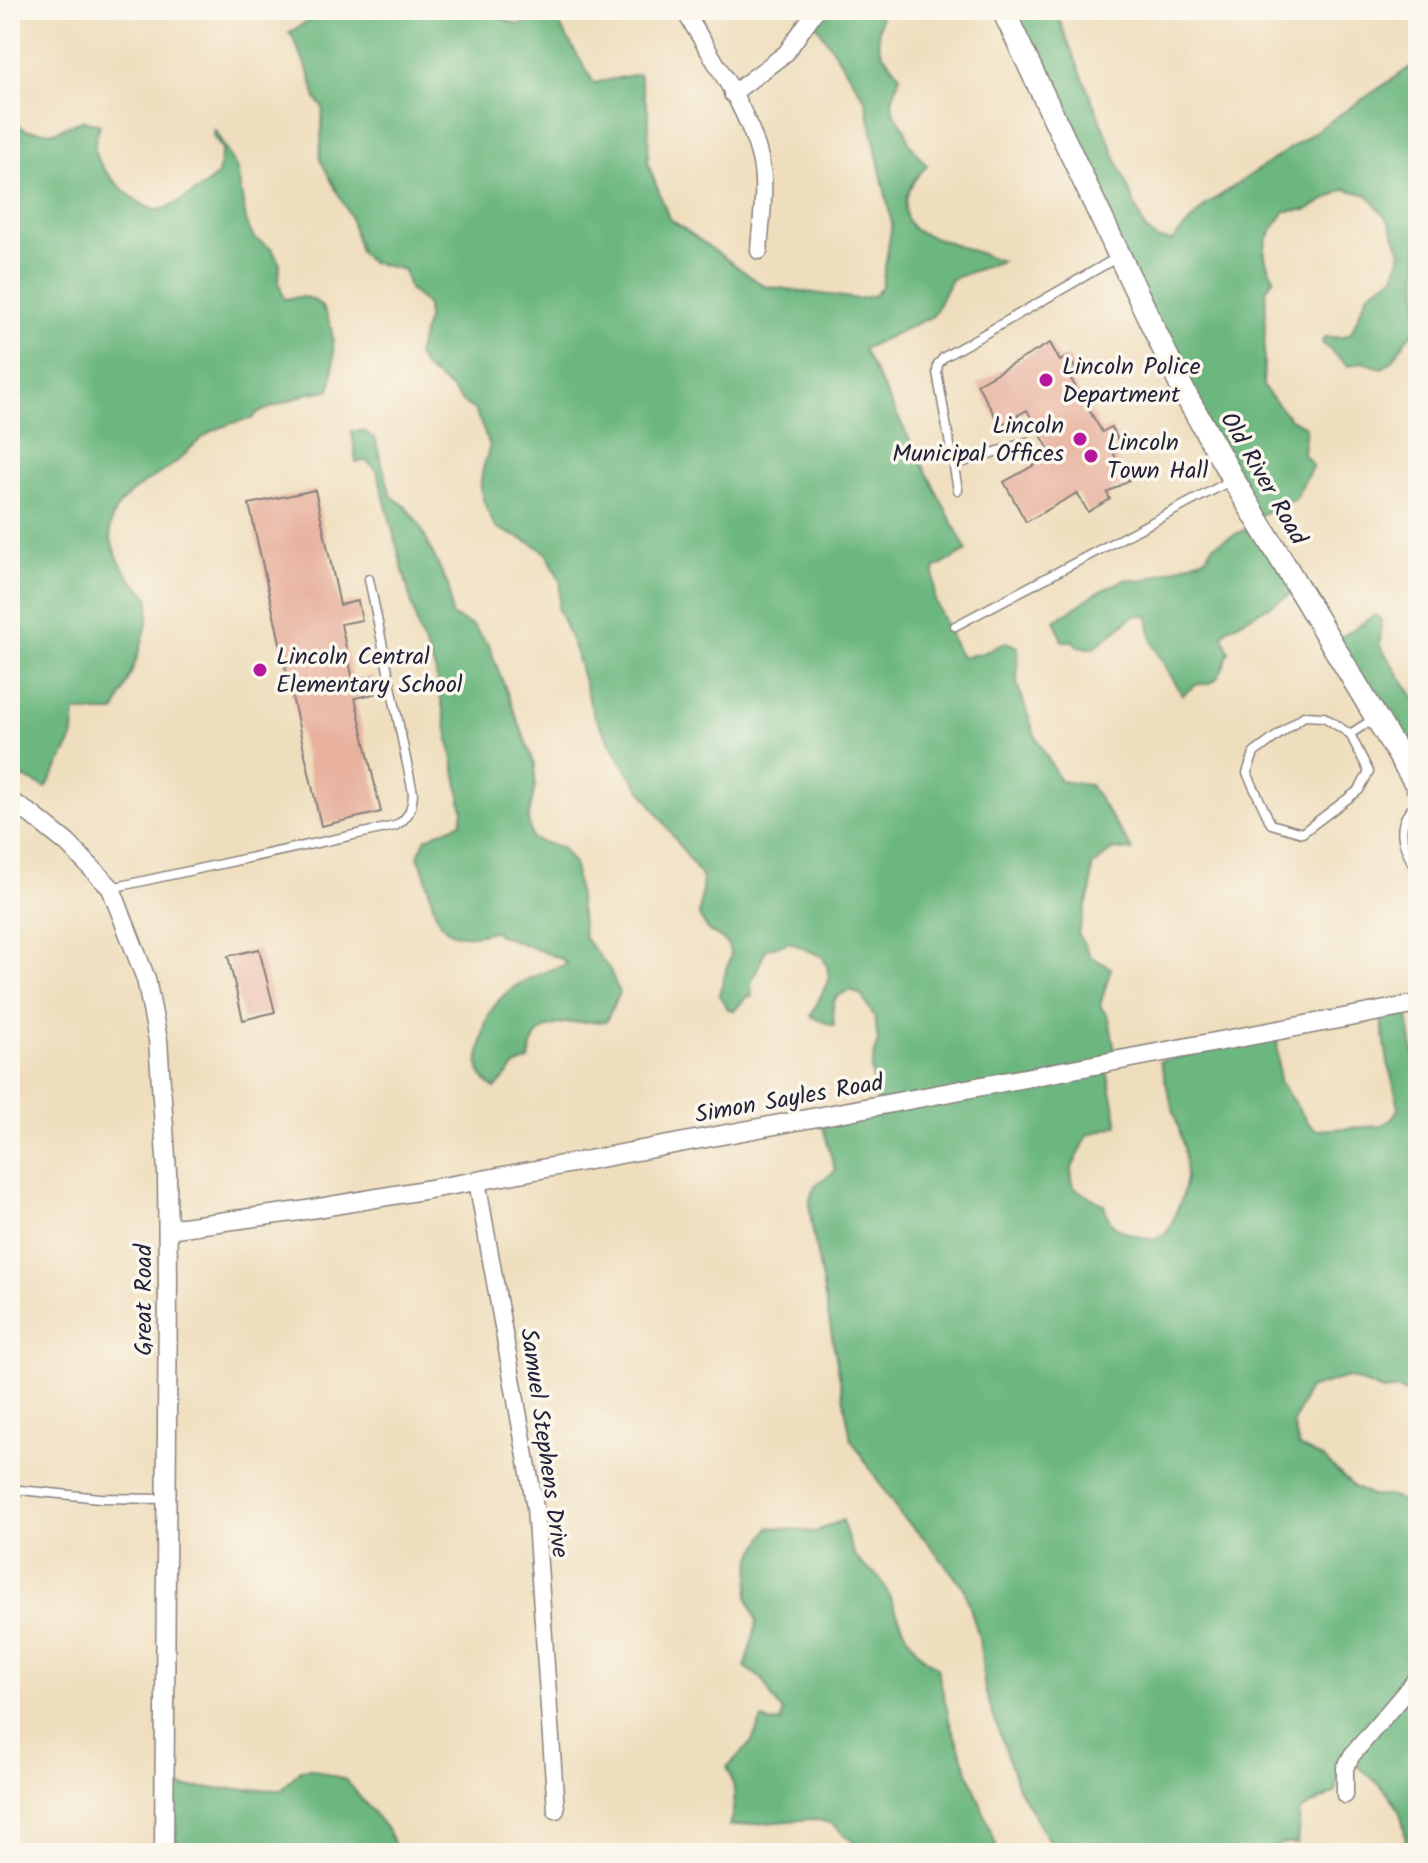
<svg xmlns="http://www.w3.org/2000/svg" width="1428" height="1863" font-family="Kalam,sans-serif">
<rect width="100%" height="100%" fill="#fbf7ec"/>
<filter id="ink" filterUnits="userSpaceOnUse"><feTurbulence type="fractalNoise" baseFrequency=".0125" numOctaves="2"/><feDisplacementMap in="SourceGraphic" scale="16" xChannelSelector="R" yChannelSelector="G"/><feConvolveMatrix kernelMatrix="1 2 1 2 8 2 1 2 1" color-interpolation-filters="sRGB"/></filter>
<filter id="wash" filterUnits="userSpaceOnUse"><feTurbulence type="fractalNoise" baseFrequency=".006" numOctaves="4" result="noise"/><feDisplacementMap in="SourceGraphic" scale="32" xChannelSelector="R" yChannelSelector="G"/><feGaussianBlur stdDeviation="1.8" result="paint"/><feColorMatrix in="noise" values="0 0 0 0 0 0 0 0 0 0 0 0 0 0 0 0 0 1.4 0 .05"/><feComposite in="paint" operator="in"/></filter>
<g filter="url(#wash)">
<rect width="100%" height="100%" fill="#efdebd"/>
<path fill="#6cb77f" stroke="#476c5d" stroke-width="2" d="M326 10H483L518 25 533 19 555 17 594 83 639 74 649 116 648 164 669 218 764 286 858 299 875 295 882 286 892 224 865 99 814 21V10H882C875 46 876 47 900 75L892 101 893 111 905 129 909 143 927 166C909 182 894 212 916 231L1002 261 951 279 933 316 863 349 967 551 934 569 935 601 958 653 963 657 983 653 1006 642 1018 647 1017 684 1035 735 1060 781 1090 785 1133 851 1113 849 1092 867 1091 889 1078 933 1090 956 1111 968 1100 1006 1109 1018 1117 1063 1107 1070 1118 1125 1088 1135 1071 1170 1073 1187 1104 1205C1110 1234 1127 1232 1153 1240L1168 1231 1182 1198 1186 1178 1184 1148 1160 1061 1277 1036 1279 1081 1309 1124 1317 1130 1380 1126 1392 1119 1399 1107 1388 1062 1381 1017 1407 1011 1414 1055 1418 1061V1398L1397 1389 1383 1391 1348 1377 1308 1389 1293 1423 1299 1447 1323 1458 1354 1487 1371 1496H1389L1418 1506V1853H1406C1406 1799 1386 1792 1349 1758L1337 1782 1336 1792 1300 1811 1297 1844H1280L1271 1853H1058L1045 1835 1018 1787 985 1691 979 1637 964 1588 924 1538 901 1516 851 1439 813 1233C811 1218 806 1199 815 1187 820 1179 829 1178 835 1170L822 1124 879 1110 871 1070 878 1040 874 1016 861 995 851 990C828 997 833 1005 834 1026L811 1016 829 979 827 966 823 957 790 942 766 949 751 983 752 997 747 996 734 1011 728 1009 719 994 731 955 727 943 709 931 699 916 703 879 625 767 593 713 574 647 558 609 561 583 547 553 531 543 495 527C477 489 477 486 490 446L475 410C458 401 461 398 450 388 432 372 430 379 417 355L427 319V305L409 289 404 270 370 262 360 252 350 216 320 159 323 107 316 99 310 75 292 36 289 33Z
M1002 10H1055L1145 229 1156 239 1172 241 1206 205 1418 62V330C1400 339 1400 359 1382 368L1361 362 1348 366 1322 343 1324 337H1343L1351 333 1368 293 1395 276 1401 252 1390 223 1368 195 1345 189 1307 210 1285 211C1268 236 1255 249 1274 277L1266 291 1263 387 1290 419 1306 427 1303 453 1313 465 1295 499 1254 518Z
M10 119 26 130 54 132 83 120 100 125C96 135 93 144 96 155 100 171 142 212 160 210 175 207 205 186 218 175L222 149 213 136 214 129 237 169 247 225 254 238 272 249 280 264 279 283 284 299C291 298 302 296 309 298 339 308 335 366 330 390L309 393 257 413 252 419C239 420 223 426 211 432 197 440 186 454 174 464 152 480 113 496 110 527 109 543 120 565 130 578 134 584 143 589 147 595 158 616 124 690 115 712H75L72 741 46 788 10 771Z
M352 431H364L375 439 391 496 405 506 419 524 449 588 451 615 473 626 489 646 535 765V786L528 820 532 839 562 848 574 864 584 937 610 970 619 993 606 1021C585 1023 551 1018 536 1036 531 1043 531 1052 529 1060L515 1066 495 1089C477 1074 476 1070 481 1046 483 1036 484 1024 489 1015 504 984 539 974 567 964L562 959 497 934 496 930C424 953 439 899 418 856L426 838 461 823 463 811 435 669 419 632 377 470 367 461 356 462Z
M1254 525 1295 592 1228 628 1223 635 1229 652C1222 670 1219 687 1197 684L1182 695 1153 645 1148 616 1135 615 1094 648 1079 647 1073 641H1062L1055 621 1096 593 1126 579 1141 581 1205 558 1214 545Z
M1375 615 1381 620 1380 646 1418 703V792L1332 643Z
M843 1520C846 1535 852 1556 864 1566 869 1571 875 1572 879 1577 899 1607 903 1648 937 1667L950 1723 999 1853H866L831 1823 813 1819 729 1826C736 1804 737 1788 727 1767L751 1743 762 1719 771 1723 781 1722 783 1712 773 1699 762 1679 745 1667 757 1622 748 1597 752 1557 770 1527 815 1532Z
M312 1769 346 1780 387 1829 398 1853H161L163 1787 282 1790 300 1770Z"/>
<g id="blocks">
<path fill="#e8b19e" d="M1050 343 1060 361 1068 356 1076 370 1068 374 1102 432 1111 427 1121 445 1112 451 1129 480 1107 493 1110 499 1088 512 1077 493 1026 522 1004 482 1052 455 1027 410 1000 425 977 384Z
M315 490 340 605 358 601 362 620 341 624 353 680 374 676 378 693 355 698 381 812 321 826 249 504Z
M259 949 275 1012 243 1020 228 956Z"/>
</g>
</g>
<g filter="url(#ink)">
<use href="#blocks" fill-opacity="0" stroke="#88807c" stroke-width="2"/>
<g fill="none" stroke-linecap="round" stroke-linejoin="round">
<defs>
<path id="service" d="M954 465 1027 442
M958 490 937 372 938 364 944 357 1118 257
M955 626 1232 480
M1350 734 1369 772 1359 790 1302 833 1271 824 1247 773 1254 753 1304 716 1324 717 1350 734 1375 718
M1418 803C1392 823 1403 848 1418 872
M111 888 395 826C409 818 412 809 413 793L369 579
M10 1489 100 1498 165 1499"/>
<path id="minor" d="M684 10C710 55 748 108 760 158 767 187 761 221 759 251
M732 94 786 53 816 10
M477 1181 535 1507 556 1810
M1345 1795V1768L1352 1755 1418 1677"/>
<path id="tertiary" d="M10 801 32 815 67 843 111 888 146 979 158 1040 167 1172 168 1282 164 1853
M168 1229 300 1211 477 1181 1418 1004"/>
<path id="secondary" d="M1003 10 1184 392 1233 479 1418 787"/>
</defs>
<use href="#service" stroke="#88807c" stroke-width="11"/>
<use href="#minor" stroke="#88807c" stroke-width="19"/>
<use href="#tertiary" stroke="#88807c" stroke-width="21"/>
<use href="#secondary" stroke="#88807c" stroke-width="25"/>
<use href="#service" stroke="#fff" stroke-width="8"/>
<use href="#minor" stroke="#fff" stroke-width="16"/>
<use href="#tertiary" stroke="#fff" stroke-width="18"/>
<use href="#secondary" stroke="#fff" stroke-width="22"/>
</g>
</g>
<g fill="#b5179e" stroke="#fbf7ec" stroke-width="3">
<circle cx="1046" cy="380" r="8"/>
<circle cx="1080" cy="439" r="8"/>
<circle cx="1091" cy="456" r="8"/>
<circle cx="260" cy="670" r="8"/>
</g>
<g text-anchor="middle" stroke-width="7" stroke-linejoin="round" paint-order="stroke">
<g font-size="24" fill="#22223b" stroke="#fbf7ec" text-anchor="start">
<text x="1062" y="374">Lincoln Police<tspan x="1062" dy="28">Department</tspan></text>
<text x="1064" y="433" text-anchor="end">Lincoln<tspan x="1064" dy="28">Municipal Offices</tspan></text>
<text x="1107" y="450">Lincoln<tspan x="1107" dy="28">Town Hall</tspan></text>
<text x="276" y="664">Lincoln Central<tspan x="276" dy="28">Elementary School</tspan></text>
</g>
<g font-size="24" fill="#22223b" stroke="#fbf7ec">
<text transform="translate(1264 478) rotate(60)" y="8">Old River Road</text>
<text transform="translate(789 1098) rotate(-10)" y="8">Simon Sayles Road</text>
<text transform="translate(143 1300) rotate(-90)" y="8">Great Road</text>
<text transform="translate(545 1443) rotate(82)" y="8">Samuel Stephens Drive</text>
</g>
</g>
<rect width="1428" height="1863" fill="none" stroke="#fbf7ec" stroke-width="40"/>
</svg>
